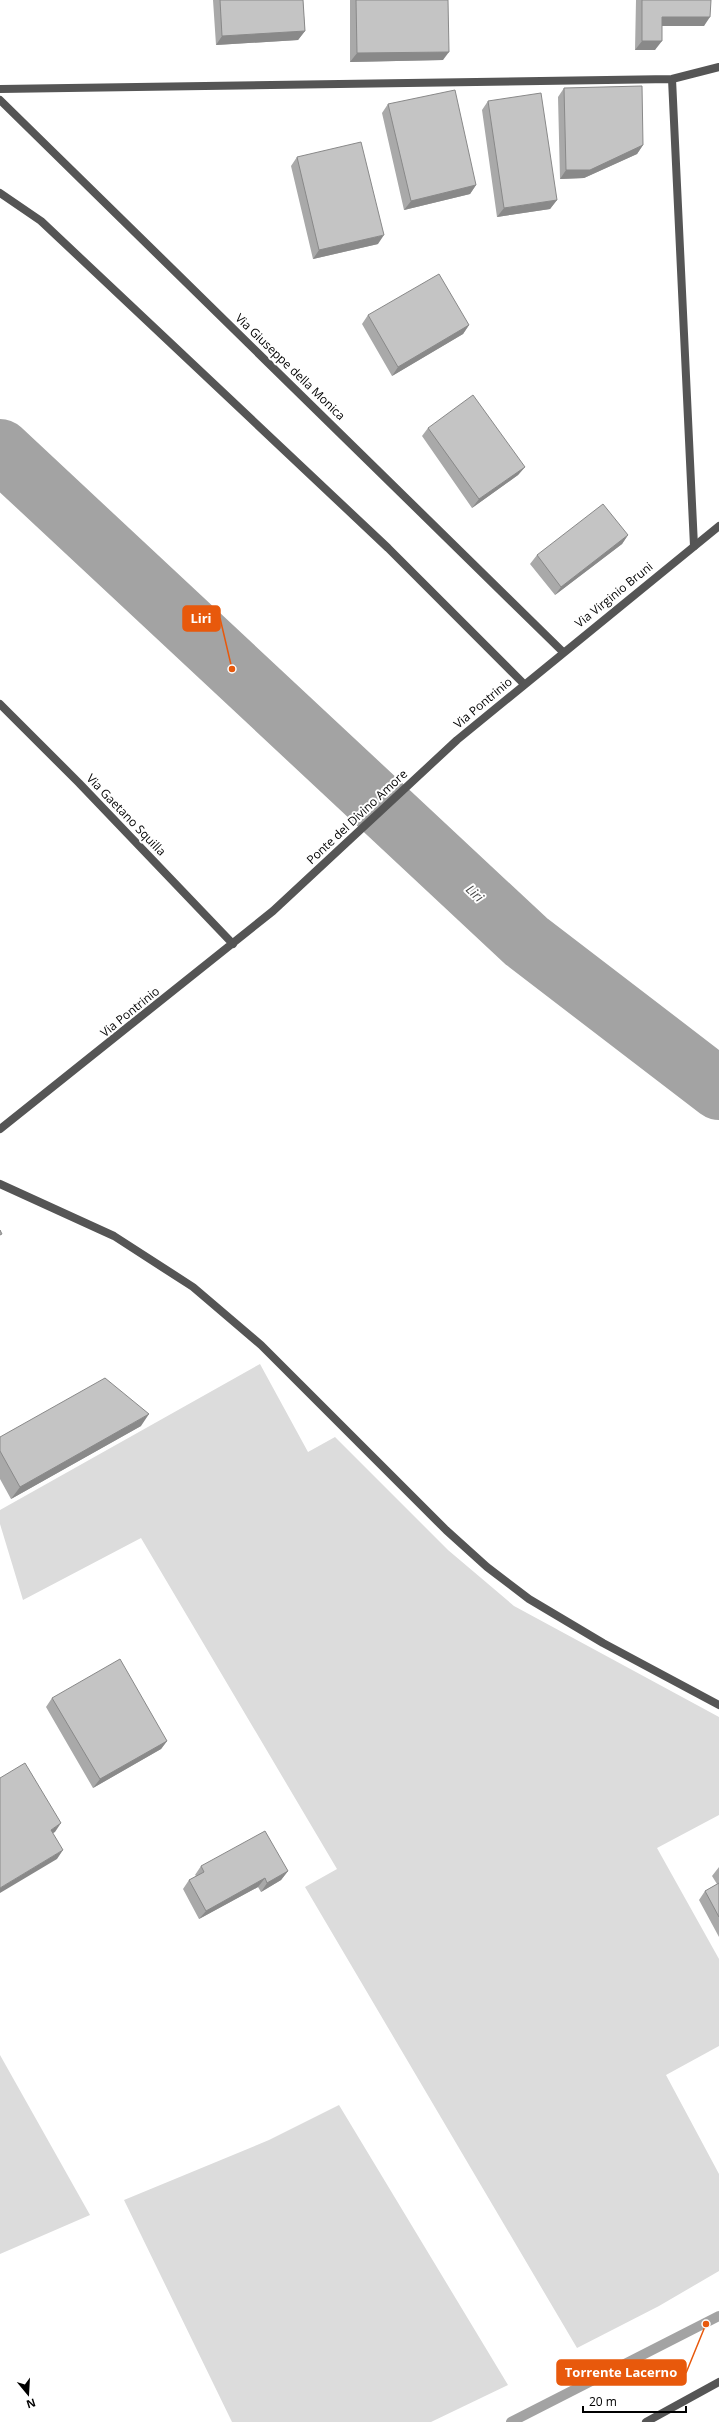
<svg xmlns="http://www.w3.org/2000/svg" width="719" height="2422" font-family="'Open Sans',sans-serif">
<rect width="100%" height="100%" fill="#fff"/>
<path fill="#dcdcdc" d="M260 1364 308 1452 335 1437 448 1550 514 1606 719 1717V1815L657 1848 719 1959V2046L666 2075 719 2174V2271L659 2306 577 2348 305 1887 337 1869 141 1538 23 1600 0 1524V1510Z
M0 2055 90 2215 0 2254Z
M339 2105 508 2385 431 2422H232L124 2200 269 2140Z"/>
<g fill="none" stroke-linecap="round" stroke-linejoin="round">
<path stroke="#a3a3a3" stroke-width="10" d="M511 2422 719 2316"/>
<path stroke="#a3a3a3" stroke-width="62" d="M0 450 526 941 719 1089"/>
<path stroke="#555" stroke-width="8" d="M672 79 694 546
M0 89 672 79 719 67"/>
<path stroke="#555" stroke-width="8" d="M0 100 563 652
M0 193 41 221 388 548 524 684
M0 704 79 783 233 944
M0 1129 273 911 457 740 719 526
M0 1184 114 1236 193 1287 261 1345 446 1530 487 1567 529 1599 603 1643 719 1705
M646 2422 719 2382"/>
</g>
<path fill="#a9a9a9" d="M213 0H303L305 31 298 40 216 45Z
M350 0H448L443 60 350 62Z
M636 0H711L704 26H662L655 50H635Z
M564 88 643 145 637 154 584 178 560 179 558 97Z
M488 101 557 200 550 209 497 217 482 110Z
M388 104 476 185 470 194 404 210 382 113Z
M297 157 378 244 313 259 291 166Z
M368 315 469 325 463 334 392 376 362 324Z
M428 428 525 467 518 475 472 508 422 436Z
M628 535 622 544 555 595 530 564 537 555Z
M141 1426 11 1499 0 1479V1437Z
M52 1698 167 1741 161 1749 93 1788 46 1707Z
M201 1866 288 1871 281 1880 261 1892 258 1887 199 1919 183 1889 189 1880 196 1876 195 1875Z
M719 1867V1937L699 1900 705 1891 717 1884 712 1876Z"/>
<path fill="#898989" d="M662 17H710L704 26H655Z
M305 31 298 40 216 45 222 36Z
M642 41H662L655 50H635Z
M449 52 443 60 350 62 357 53Z
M643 145 637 154 584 178 560 179 566 170Z
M476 185 470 194 404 210 411 201Z
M557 200 550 209 497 217 504 208Z
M384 235 378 244 313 259 319 250Z
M469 325 463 334 392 376 398 367Z
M525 467 518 475 472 508 479 499Z
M628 535 622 544 555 595 561 587Z
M149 1414 141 1426 11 1499 20 1487Z
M167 1741 161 1749 93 1788 100 1779Z
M61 1823 55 1832 45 1838 51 1830Z
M63 1850 57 1859 0 1893V1888Z
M288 1871 281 1880 261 1892 267 1883Z
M265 1878 258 1887 199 1919 206 1911Z"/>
<path fill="#c4c4c4" stroke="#898989" d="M220 0H303L305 31 222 36Z
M356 0H448L449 52 357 53Z
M642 0H711L710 17H662V41H642Z
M642 86 643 145 590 170H566L564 88Z
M455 90 476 185 411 201 388 104Z
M541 93 557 200 504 208 488 101Z
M361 142 384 235 319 250 297 157Z
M439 274 469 325 398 367 368 315Z
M473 395 525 467 479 499 428 428Z
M603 504 628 535 561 587 537 555Z
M0 1230 2 1234 0 1235Z
M105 1378 149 1414 20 1487 0 1451V1437Z
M120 1659 167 1741 100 1779 52 1698Z
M25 1763 61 1823 51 1830 63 1850 0 1888V1778Z
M265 1831 288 1871 267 1883 265 1878 206 1911 189 1880 204 1872 201 1866Z
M719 1883V1917L705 1891Z"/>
<g text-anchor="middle" stroke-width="4" stroke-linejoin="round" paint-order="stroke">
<g font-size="12" fill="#000" stroke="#fff">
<text transform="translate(290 367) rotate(44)" y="4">Via Giuseppe della Monica</text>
<text transform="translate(614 595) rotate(-39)" y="4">Via Virginio Bruni</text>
<text transform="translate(483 703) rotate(-40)" y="4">Via Pontrinio</text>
<text transform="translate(126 815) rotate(46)" y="4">Via Gaetano Squilla</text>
<text transform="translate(357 817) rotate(-43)" y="4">Ponte del Divino Amore</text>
<text transform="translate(130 1012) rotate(-39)" y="4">Via Pontrinio</text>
</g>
<g font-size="13" font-style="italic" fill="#444" stroke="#fff">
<text transform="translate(475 893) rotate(43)" y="5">Liri</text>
</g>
</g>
<path fill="none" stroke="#e8590c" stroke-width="1.5" d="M232 669L220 618M706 2324L686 2373"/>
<g fill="#e8590c" stroke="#fff" stroke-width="1.5">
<circle cx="232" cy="669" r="4"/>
<circle cx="706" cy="2324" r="4"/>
</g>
<g fill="#e8590c" stroke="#e8590c" stroke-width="1.5">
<rect x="183" y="606" width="37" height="25" rx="4"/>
<rect x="557" y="2360" width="129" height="25" rx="4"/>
</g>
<g font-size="13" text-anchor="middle" font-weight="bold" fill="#fff">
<text x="201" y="623">Liri</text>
<text x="621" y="2377">Torrente Lacerno</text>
</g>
<g transform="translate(28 2394) rotate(162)" stroke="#ffffff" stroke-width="3" paint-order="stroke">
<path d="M0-3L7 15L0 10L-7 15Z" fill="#000000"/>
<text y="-6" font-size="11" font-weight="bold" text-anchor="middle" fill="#000000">N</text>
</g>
<path d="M583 2406v6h103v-6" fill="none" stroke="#000000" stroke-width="2"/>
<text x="589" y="2406" font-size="12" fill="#000000" stroke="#ffffff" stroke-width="3" paint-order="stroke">20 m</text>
</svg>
